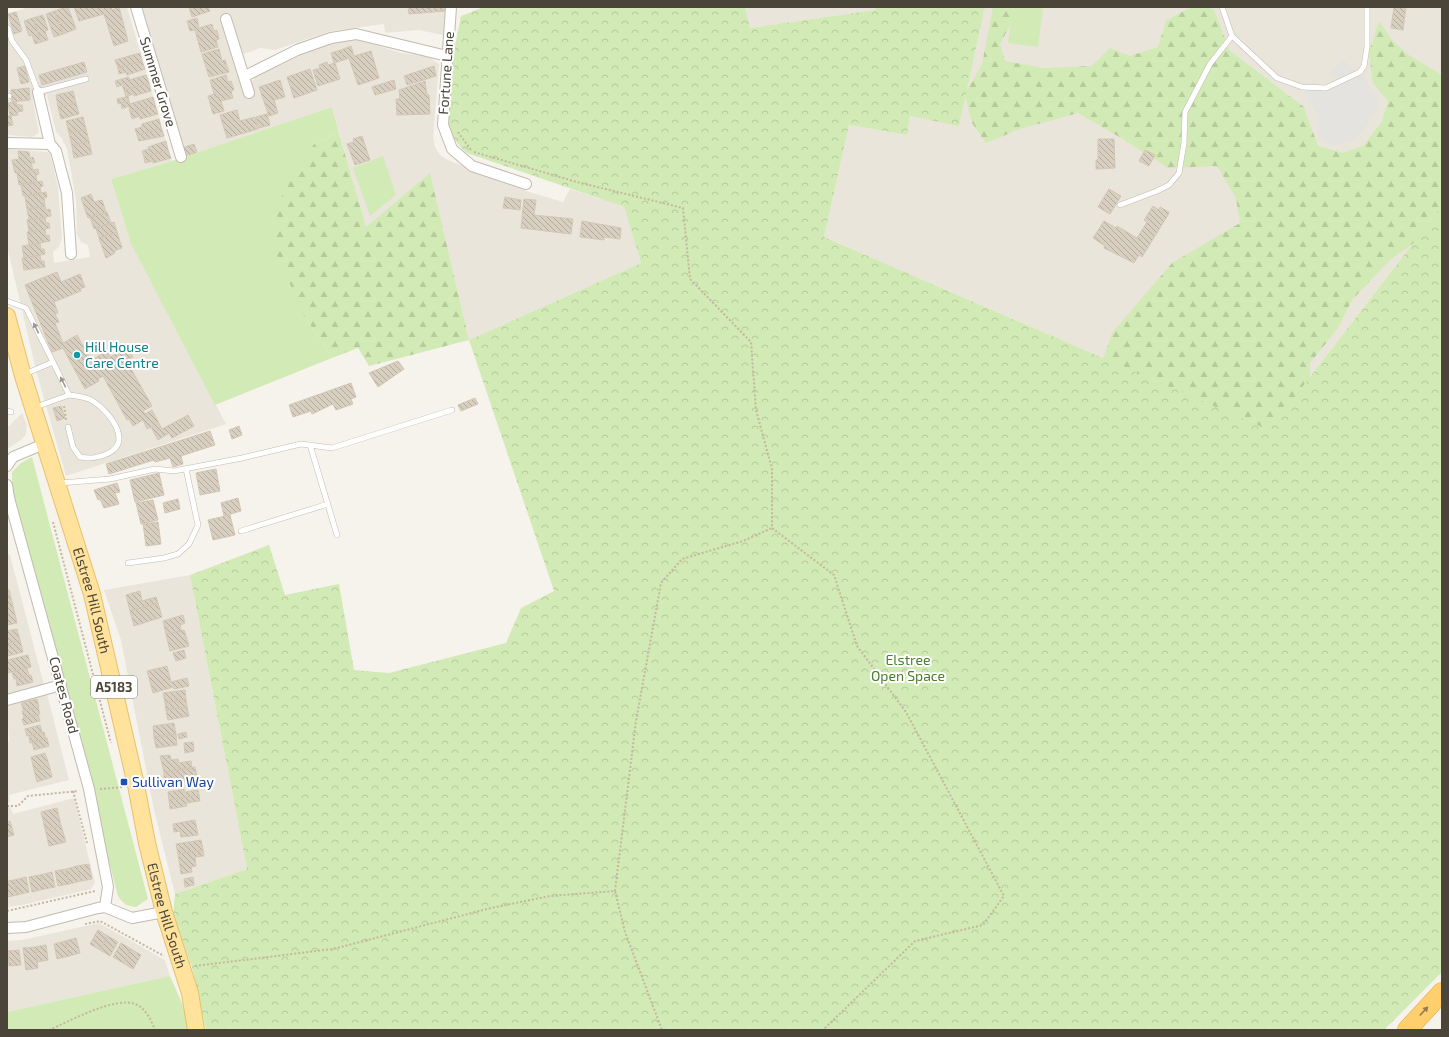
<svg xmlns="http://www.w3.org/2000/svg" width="1449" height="1037" font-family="'Exo 2',sans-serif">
<defs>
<pattern id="forest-firs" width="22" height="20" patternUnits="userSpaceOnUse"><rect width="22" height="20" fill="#d2eab5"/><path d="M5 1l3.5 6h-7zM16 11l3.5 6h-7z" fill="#b6ca9c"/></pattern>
<pattern id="park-crowns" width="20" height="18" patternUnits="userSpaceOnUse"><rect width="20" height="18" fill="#d2eab5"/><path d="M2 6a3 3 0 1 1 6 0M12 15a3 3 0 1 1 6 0" fill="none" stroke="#b6ca9c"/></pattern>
<pattern id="building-back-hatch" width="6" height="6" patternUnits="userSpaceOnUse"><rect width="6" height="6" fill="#d8cfc1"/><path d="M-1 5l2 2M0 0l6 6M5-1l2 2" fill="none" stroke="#b1aa9e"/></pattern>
</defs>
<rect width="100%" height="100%" fill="#f6f3ec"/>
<path fill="#eae5da" d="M29 7H127L172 161 111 179 131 244 226 424 66 476 37 374 7 246V149L47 152 50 154 58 187 62 238 59 247 53 252 54 263 90 257 88 245 81 242 77 234 76 200 67 149 61 137 56 132 47 95 90 83 85 61 29 78 39 133 32 137 7 135V14Z
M142 7H446L443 35 419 30 385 33 384 24 331 31 275 50 260 48 233 58 251 87 252 81 258 75 312 49 341 39H356L401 53 428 56 439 64 433 138 435 147 440 155 448 160 526 191 563 202 570 189 624 207 641 263 469 340 430 174 366 228 332 107 185 157Z
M745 7H876V10L749 28Z
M985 7H1442V206L1269 430 824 237 849 125 907 135 910 116 959 125Z
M22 413 27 425 26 434 21 440 7 449V428Z
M7 554 10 555 44 685 7 694Z
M190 575 247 869 175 894 154 810 121 640 104 590Z
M47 694 69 780 9 795 10 802H7V742L9 741 7 705Z
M74 798 95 883 91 889 22 905 7 907V807L10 806 13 814Z
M99 923 165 960 170 976 7 1012V941L22 940Z"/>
<path fill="#e6e2dd" d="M85 61 90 83 32 99 29 78Z"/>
<path fill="#d2eab5" d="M1013 7H1043L1038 47 1008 43Z
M332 107 339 133 315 143 305 317 332 358 215 405 131 244 111 179 172 161Z
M383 156 396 195 370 216 353 168Z
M32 457 148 899 136 907C127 906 123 904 118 896L12 487V472L21 463Z
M170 976 184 1008 188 1030H7V1012Z"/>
<path fill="url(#forest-firs)" d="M993 7H1020L1000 44 1005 61 1043 68 1092 66 1110 48 1130 56 1158 47 1166 21C1181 12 1196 1 1214 10L1230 51 1304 107 1318 146 1343 153 1364 145 1382 121 1388 101 1373 83 1369 52 1379 21 1391 39 1407 54 1442 75V223L1390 260 1352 300 1338 328 1310 363 1309 400 1325 469 1102 362 1112 333 1172 263 1240 223 1236 198 1217 166 1168 168 1121 138 1078 113 1020 129 986 143 972 123 965 94 982 64Z
M339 133 366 227 430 173 469 340 369 366 358 348 332 358 305 317 274 249 277 216 285 184 315 143Z"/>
<path fill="url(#park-crowns)" d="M484 7H745L750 28 875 10 876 7H985L959 126 910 116 907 135 849 125 824 237 1269 430 1442 206V972L1384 1030H206L192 967 173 916 175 894 247 869 190 575 269 545 285 595 339 584 354 670 389 673 506 643 521 608 554 591 469 340 641 263 624 207 467 153C458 145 450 135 448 122 444 90 455 48 461 16Z"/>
<path fill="#e5e3e0" d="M1343 59 1357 73 1360 72 1379 101 1375 115 1353 141 1332 146 1318 137 1317 114 1302 87 1326 88 1338 82 1330 73Z"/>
<path fill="url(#building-back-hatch)" stroke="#d3c7b4" d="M65 7H68L76 29 63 34 55 11Z
M74 7H111L112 10 119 7 128 41 114 46 104 14 79 21Z
M189 7H208L210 11 192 17Z
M408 7H445V11L409 14Z
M1394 7H1406L1403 30 1391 28Z
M55 11 63 34 54 37 46 14Z
M16 12 22 31 14 34 8 14Z
M43 15 48 30 45 31 48 40 41 42 33 18Z
M33 18 41 42 35 44 32 35 29 36 24 21Z
M197 18 199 28 212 24 214 31 217 30 219 39 216 40 218 47 201 52 195 30 190 31 187 21Z
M351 46 354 56 371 51 379 78 358 85 349 58 344 60 341 50Z
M219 49 222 61 225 60 229 72 209 77 202 54Z
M341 50 344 60 334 63 331 53Z
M140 53 142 61 118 68 115 60Z
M142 61 145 69 127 75 126 72 119 74 118 68Z
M84 62 87 72 42 85 39 75Z
M327 62 328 65 335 63 340 79 318 86 313 70 320 68 319 65Z
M25 66 29 82 21 84 17 68Z
M434 66 436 76 407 85 404 76Z
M310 69 317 90 294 98 287 77Z
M146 75 149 83 124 90 122 85 117 87 115 81 129 77V80Z
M226 75 228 82 231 81 234 90 231 91 233 98 221 101 224 111 213 114 208 96 214 94 210 80Z
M280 80 285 97 274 100 278 113 269 116 259 87Z
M394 80 396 89 375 95 372 87Z
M425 81 427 95H429L430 114 397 115 396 99H400L399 90Z
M149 83 151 91 134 96 133 94 128 96 129 101 118 104 117 99 126 97 124 90Z
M29 88 30 100 12 102 11 90Z
M73 91 76 103 58 107 56 95Z
M153 97 155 105 130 112 129 106 122 109 121 103 129 101 130 104Z
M16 102 17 105H22L23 111 17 112 18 115 10 116 8 103Z
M76 103 79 114 61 119 58 107Z
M155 105 158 114 140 119V116L132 119 130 112Z
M237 110 240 121 255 117 258 129 227 138 220 115Z
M267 114 270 125 259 128 256 117Z
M7 116H11L13 125 7 126Z
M83 117 86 129 69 133 66 121Z
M159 119 161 128 137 135 135 129 142 127V124Z
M161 128 164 136 139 141 137 135Z
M86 129 89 141 72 146 69 133Z
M362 136 370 160 355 165 347 144 354 142 353 139Z
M1098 139H1114L1115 168 1096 169V160H1098Z
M89 141 92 154 74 158 72 146Z
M166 141 168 150 144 157 142 151 149 149 148 147Z
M194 144 197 152 185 156 182 148Z
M168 150 171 158 153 163V161L145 163 144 157Z
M1145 150 1155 155 1149 166 1139 161Z
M18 151 29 152 30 158 33 157 35 163H31L33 170 15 173 12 160 19 159Z
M38 169 39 174 36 175 37 182 19 185 17 173Z
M42 181 43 186 40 187 41 193 23 196 21 184Z
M1109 189 1121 196 1110 214 1098 207Z
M46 192 47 197 44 198 45 206 27 209 25 196Z
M91 194 94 202 102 200 106 212 88 218 81 198Z
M505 197 521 200 520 210 503 208Z
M524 199 536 200 534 215 573 219 571 234 521 228Z
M45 206 46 210 50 209 51 216 29 220 27 209Z
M1153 206 1159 210 1160 207 1169 212 1168 215 1142 257 1139 255 1134 263 1104 248 1105 246 1093 238 1104 221 1116 228 1117 226 1137 238 1147 222 1144 220Z
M107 212 111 223 94 229 90 217Z
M45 217 46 223H49L50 228 29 232 27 220Z
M582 221 621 228 620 239 604 237V240L580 237Z
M114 222 117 232 99 238 96 228Z
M45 229 46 236 49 235 50 241 29 245 27 232Z
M117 232 122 248 114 251 115 253 106 258 99 238Z
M40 243 41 249H44L45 254 24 258 22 246Z
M40 255 41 261H44L45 267 24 270 22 258Z
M57 272 61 282 80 274 85 287 80 289 81 291 54 302 58 313 55 314 59 322 55 323 63 343 77 335 94 366 98 364 95 358 107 351 110 357 128 348 133 357 126 360 152 406 143 411 145 414 152 410 162 429 188 415 194 426 172 438 169 433 158 440 151 427 147 429 143 420 133 426 129 419 127 420 103 376 98 379 99 381 85 389 63 348 52 352 25 285Z
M398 361 404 369 378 387 369 373Z
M351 383 356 397 351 399 353 404 336 410 333 404 312 414 311 411 293 417 289 405Z
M475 398 478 404 461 411 458 405Z
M61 406 65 418 57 421 53 408Z
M239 426 242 435 232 439 229 430Z
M210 431 215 445 181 456 183 464 173 467 170 458 155 462 154 460 109 474 106 464Z
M216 469 220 491 200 495 196 473Z
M159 473 164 495 135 502 130 480Z
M117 483 120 492 115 493 119 504 104 508 100 499 98 500 94 490Z
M238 498 241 511 224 516 221 503Z
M178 499 180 509 165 513 163 503Z
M153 500 158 520 141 524 136 503Z
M230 515 235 535 213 540 208 520Z
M158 522 161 544 146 546 143 524Z
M7 590H9L13 606 7 608Z
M140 591 142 601 156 597 158 603 130 611 126 595Z
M158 603 162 617 134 626 130 611Z
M13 606 17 623 7 625V608Z
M183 615 185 623 180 625 181 631 166 634 163 621Z
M17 629 20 640 7 644V631Z
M184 630 189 646 170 651 166 634Z
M20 640 23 652 8 656 7 644Z
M184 650 186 658 176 661 173 653Z
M28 655 31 667 7 673V660Z
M167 666 171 682 187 678 189 686 174 689 173 687 153 693 147 671Z
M27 668 29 675 14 679 12 672Z
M31 675 33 682 17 686 16 679Z
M185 690 186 699 165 703 163 693Z
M37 699 39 707 24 711 21 703Z
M186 699 187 707 166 710 165 703Z
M38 707 40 714 24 718 22 711Z
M187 707 189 716 168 720 166 710Z
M38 714 40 721 24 725 22 719Z
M174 723 176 734 154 737 153 726Z
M40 725 42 732 27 736 25 729Z
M44 732 46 739 30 743 29 736Z
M186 732 187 737 179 739 178 734Z
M176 734 177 745 156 748 154 737Z
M47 738 49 746 34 750 32 742Z
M193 742 194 751 185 753 184 743Z
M45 753 49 765 34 770 31 757Z
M170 755 171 760 178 759 179 763 191 761 192 768 164 772 160 756Z
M49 765 52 777 37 782 34 770Z
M195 767 197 777H200L201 783 190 785 189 780 164 784V772Z
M184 789 185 792 198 790 199 795 169 800 168 792Z
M199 795 200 801 186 803 187 806 170 809 169 800Z
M57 808 61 825 45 829 41 812Z
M195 820 198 835 181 837 180 831 174 832 173 824Z
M10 821 14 835 7 837V822Z
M61 825 66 842 49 846 45 829Z
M201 840 203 850 178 854 176 844Z
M203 850 204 856 195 857 196 866 191 867 192 872 181 874 178 854Z
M89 864 92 879 81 881 77 866Z
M77 866 81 881 69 884 66 869Z
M66 869 69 884 58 886 55 871Z
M52 872 55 887 44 889 40 875Z
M40 875 44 889 32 892 29 877Z
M26 877 29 892 17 895 14 880Z
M193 877 194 885 185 887 184 879Z
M14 880 17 895 7 897V881Z
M98 930 108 936 100 950 90 944Z
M108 936 118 942 110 956 100 950Z
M76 938 80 953 69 956 65 941Z
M65 941 69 956 57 959 54 944Z
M121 943 131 949 123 963 113 957Z
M46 945 48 960 37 962 35 947Z
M35 947 38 968 26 970 23 948Z
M131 949 141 955 133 969 123 963Z
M19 950 21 965 9 966 8 951Z"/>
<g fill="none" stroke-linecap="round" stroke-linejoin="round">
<defs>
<path id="lane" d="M1222 7 1232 36 1277 78 1302 87 1326 88 1360 72 1364 66 1367 47V7
M7 29 8 28 12 41 26 60 38 92 86 79
M7 96H9
M1120 205 1157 191 1169 185 1179 173 1184 143 1185 112 1210 64 1232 36
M7 301 26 308 53 362
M25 374 53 362 69 395 36 407
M7 411 11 412
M68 427 73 447 80 457C90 459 95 458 104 455 135 445 111 413 93 401 86 397 78 396 69 395
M310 445 337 535
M60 483 110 479 155 469 174 471 242 458 301 444 332 448 452 410
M241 531 328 504
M128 563 164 558 178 554 189 544 198 525 186 469"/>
<path id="street" d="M136 7 181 157
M451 7 443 125 452 149 472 166 526 184
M226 19 249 93
M245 76 297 50 331 38 356 34 447 56
M38 92 50 144
M7 143 50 144 56 151 67 193 71 254
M7 466 13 457 44 444
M7 485 9 498 89 789 108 887 105 907
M7 700 61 685
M7 928 26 927 98 908 105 907 132 918 164 912"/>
<g id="primary">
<path id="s1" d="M7 316 23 376 92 594 136 785 147 843 164 912 190 993 196 1030"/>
</g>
<path id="highway" d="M1407 1030 1442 992"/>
</defs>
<use href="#lane" stroke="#c2bbae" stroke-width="6"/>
<use href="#street" stroke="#c2bbae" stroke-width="12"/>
<use href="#primary" stroke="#e6c16a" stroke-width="18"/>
<use href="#highway" stroke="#e0a43c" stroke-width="20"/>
<path stroke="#c4b79f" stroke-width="2" stroke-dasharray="2 2" stroke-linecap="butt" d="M458 132 471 150
M474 152 577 182 683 208 690 279 751 342 756 410 772 469V528L834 575 857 646 906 712 1004 896 983 925 915 941 823 1030
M64 406 66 420
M53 522 111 743
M100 789 123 787
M73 791 87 843
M7 806H18L28 796 78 791
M615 891 636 721 661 583 682 559 743 541 772 528
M7 911 95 891 96 892
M85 924 100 921 164 956
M195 966 333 949 491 908 550 896 615 891 625 932 662 1030
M49 1030C68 1022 115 996 135 1004 146 1008 151 1020 155 1030"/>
<use href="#lane" stroke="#fff" stroke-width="5"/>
<use href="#street" stroke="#fff" stroke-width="10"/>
<use href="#primary" stroke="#ffe39c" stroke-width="16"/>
<use href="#highway" stroke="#ffcf6e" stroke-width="19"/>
</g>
<defs><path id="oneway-solid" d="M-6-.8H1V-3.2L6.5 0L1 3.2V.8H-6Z"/></defs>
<g fill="#9c9892">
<use href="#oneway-solid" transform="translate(36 328) rotate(-116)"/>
<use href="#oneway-solid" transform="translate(63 382) rotate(-117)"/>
</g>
<use fill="#937c4e" href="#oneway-solid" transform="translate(1424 1011) rotate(-47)"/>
<circle fill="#0f9aa8" stroke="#fff" stroke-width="1.5" cx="77" cy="355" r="4"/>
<rect fill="#1a4fb4" stroke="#fff" stroke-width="1.5" x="120" y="778" width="8" height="8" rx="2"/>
<g text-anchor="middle" stroke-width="4" stroke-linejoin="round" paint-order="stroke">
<rect fill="#fff" stroke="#817c74" stroke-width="1" x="91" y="676" width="46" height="22" rx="3"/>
<g font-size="13" font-weight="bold" fill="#4b4439">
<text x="114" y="692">A5183</text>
</g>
<g font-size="14" fill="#4b4439" stroke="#fff">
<text transform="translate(446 73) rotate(-86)" y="5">Fortune Lane</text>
<text transform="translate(158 82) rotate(73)" y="5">Summer Grove</text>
<text dy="5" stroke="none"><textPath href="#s1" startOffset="297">Elstree Hill South</textPath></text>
<text transform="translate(64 695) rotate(75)" y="5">Coates Road</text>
<text dy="5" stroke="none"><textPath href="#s1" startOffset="621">Elstree Hill South</textPath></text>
</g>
<g font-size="14" fill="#0d838f" stroke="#fff" text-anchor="start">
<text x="85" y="352">Hill House<tspan x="85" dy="16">Care Centre</tspan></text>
</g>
<g font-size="14" fill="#4a7f2a" stroke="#fff">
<text x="908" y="665">Elstree<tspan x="908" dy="16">Open Space</tspan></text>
</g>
<g font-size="14" fill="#164399" stroke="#fff" text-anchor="start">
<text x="132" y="787">Sullivan Way</text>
</g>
</g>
<rect width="1449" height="1037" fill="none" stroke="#4b4439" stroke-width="16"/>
</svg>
